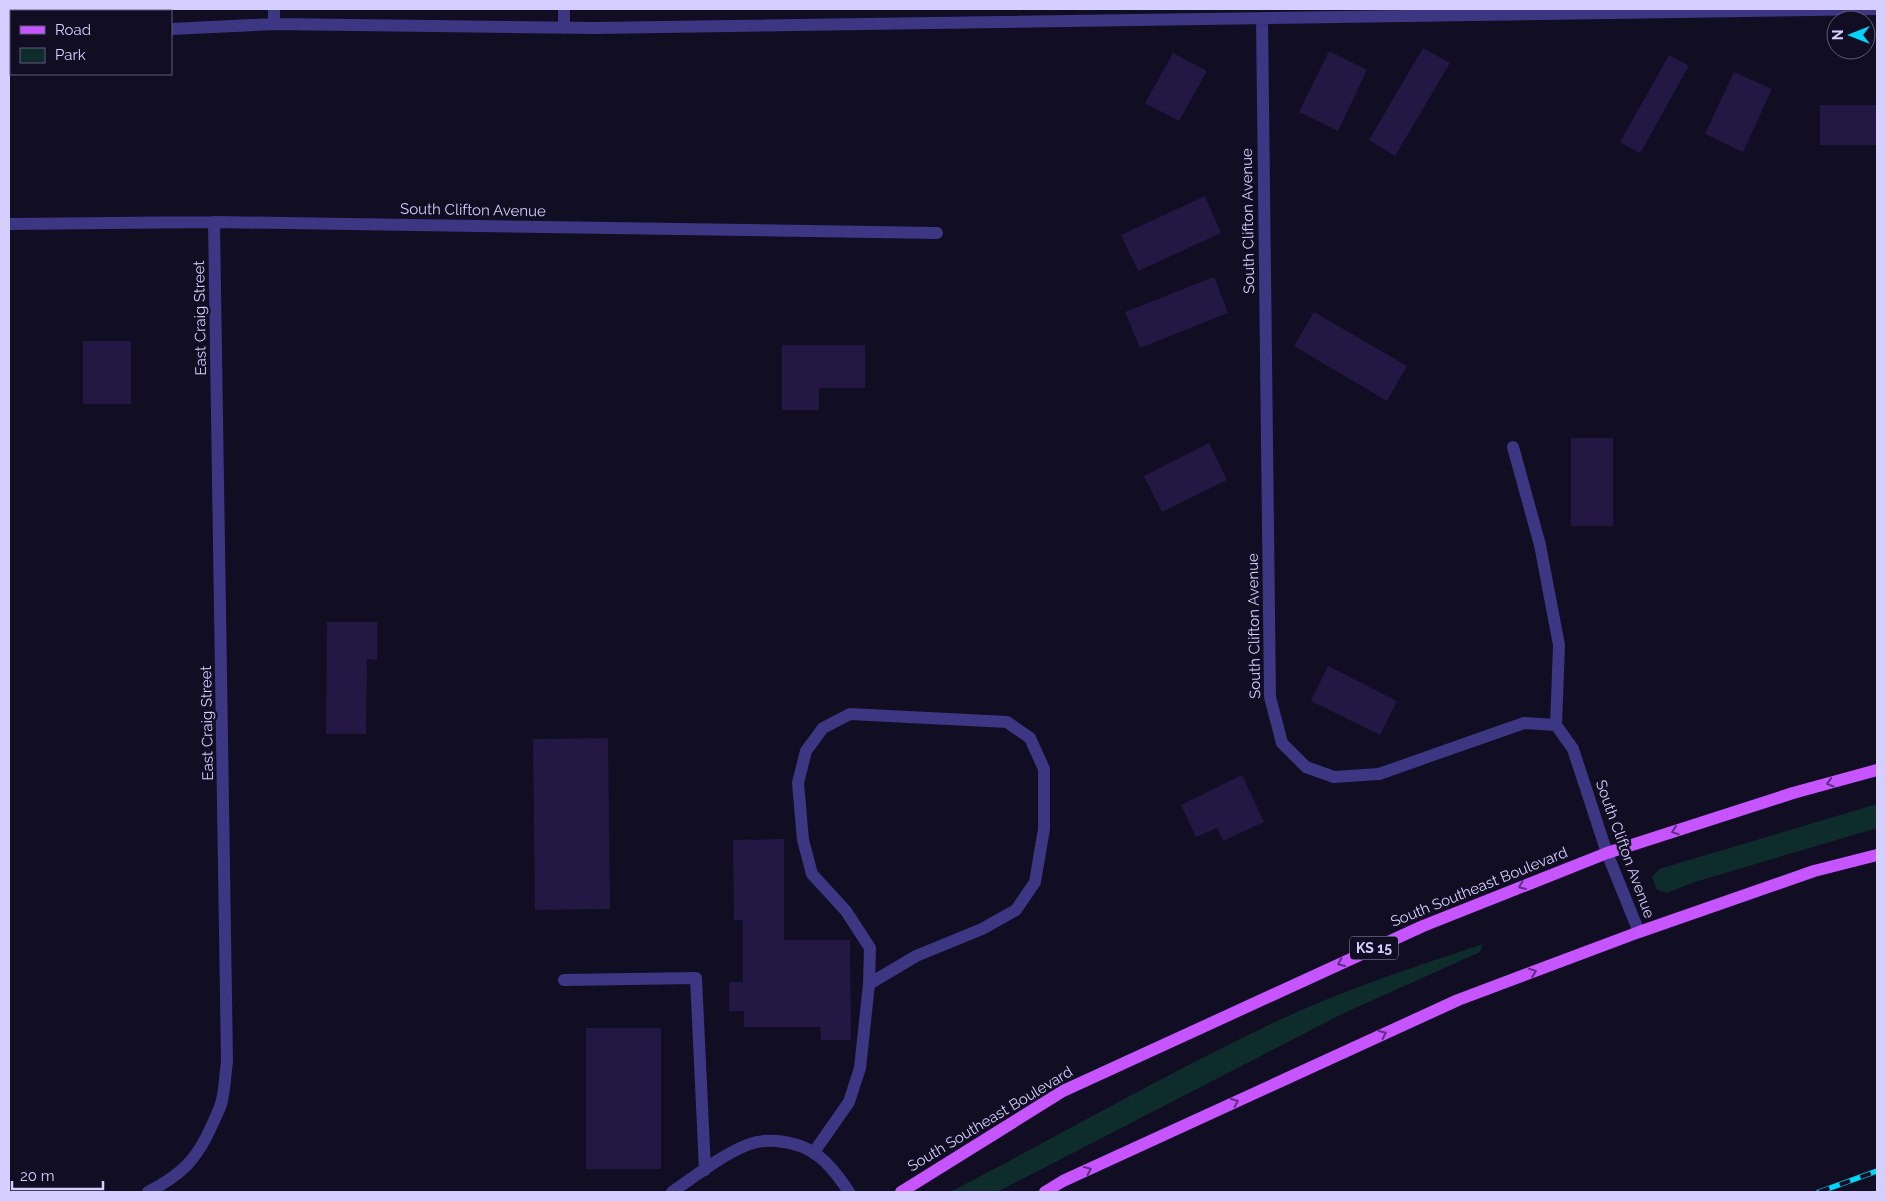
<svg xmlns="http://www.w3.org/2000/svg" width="1886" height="1201" font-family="Raleway,sans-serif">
<rect width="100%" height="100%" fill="#110d22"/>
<path fill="#0f2c2c" d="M1877 804V828L1695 882 1667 893 1657 890 1652 877 1659 869Z
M1483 944 1480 952 1344 1013 997 1192H950C1057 1137 1161 1076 1271 1024 1339 991 1411 968 1483 944Z"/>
<path fill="#231844" d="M1423 48 1450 63 1395 156 1369 140Z
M1329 51 1367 70 1338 131 1299 112Z
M1173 53 1207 71 1179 121 1145 103Z
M1669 55 1689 66 1640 153 1620 142Z
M1734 72 1772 89 1743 152 1705 134Z
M1820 105H1877V145H1820Z
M1205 196 1221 233 1138 271 1121 235Z
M1214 277 1228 313 1140 348 1125 312Z
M1314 312 1407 366 1387 401 1294 346Z
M83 341H131V404H83Z
M782 345H865V388H819V410H782Z
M1571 438H1613V526H1571Z
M1209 443 1227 480 1162 512 1144 476Z
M327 622H377V660L367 659 366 734H326Z
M1328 666 1397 701 1380 735 1311 701Z
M608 738 610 909 535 910 533 739Z
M1242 775 1264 822 1223 841 1217 828 1196 837 1181 805Z
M784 839V940H850L851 1040H821L820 1027H744V1011H729V982H743V920H734L733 840Z
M586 1028H661V1169H586Z"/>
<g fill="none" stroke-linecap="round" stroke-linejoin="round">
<path stroke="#3c3683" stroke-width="12" d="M274 9V24
M564 9V28
M1262 18 1270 697 1282 743 1306 767 1334 777 1379 774 1524 723 1556 725 1573 749 1607 853 1639 932
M171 29 274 24 596 28 1877 9
M9 36H11
M1513 447 1540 545 1559 645 1556 725
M564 980 696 978 705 1170
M814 1152 849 1102 860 1068 869 984 870 948 846 911 812 874 803 840 798 783 806 751 823 728 850 714 1007 722 1030 738 1044 769V829L1035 882 1016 910 982 929 916 956 869 984
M672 1192C696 1176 720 1156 747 1145 757 1141 767 1140 777 1141 813 1144 830 1163 849 1192"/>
<path stroke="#3c3683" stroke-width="12" d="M9 224 214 222 937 233
M148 1192C181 1175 197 1160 212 1125 215 1118 219 1111 221 1104 225 1091 225 1075 227 1062L214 222"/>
<path stroke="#c655ff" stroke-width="12" d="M901 1192 1063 1091 1423 926 1607 853 1793 793 1877 770
M1045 1192 1063 1181 1458 1000 1639 932 1814 871 1877 855"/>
<defs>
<path id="rail" d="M1819 1192 1877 1171"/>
</defs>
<use href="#rail" stroke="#00d6f9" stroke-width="5.5"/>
<use href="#rail" stroke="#110d22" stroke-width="4" stroke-dasharray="11" stroke-linecap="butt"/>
</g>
<defs><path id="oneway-chevron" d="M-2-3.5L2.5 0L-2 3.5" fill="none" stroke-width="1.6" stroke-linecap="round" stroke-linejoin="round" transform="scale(1.25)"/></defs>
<g stroke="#622d85">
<use href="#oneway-chevron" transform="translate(1830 783) rotate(164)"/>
<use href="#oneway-chevron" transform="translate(1675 831) rotate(162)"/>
<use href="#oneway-chevron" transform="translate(1522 886) rotate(158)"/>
<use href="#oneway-chevron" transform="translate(1341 963) rotate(155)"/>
<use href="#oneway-chevron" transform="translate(1533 972) rotate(-21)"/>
<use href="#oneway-chevron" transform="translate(1383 1034) rotate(-25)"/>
<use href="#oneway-chevron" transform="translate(1235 1102) rotate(-25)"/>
<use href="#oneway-chevron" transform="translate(1088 1170) rotate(-25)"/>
</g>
<g text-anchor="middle" stroke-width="5" stroke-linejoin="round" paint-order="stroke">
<rect fill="#110d22" stroke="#9b94bd" stroke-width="1" x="1350" y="936.5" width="48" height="23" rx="4"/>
<g font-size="14" font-weight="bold" fill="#d6ceff">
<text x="1374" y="953">KS 15</text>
</g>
<g font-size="15" fill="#d6ceff" stroke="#110d22">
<text transform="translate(473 210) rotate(1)" y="5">South Clifton Avenue</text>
<text transform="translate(1248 221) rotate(-91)" y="5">South Clifton Avenue</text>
<text transform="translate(200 318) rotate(-91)" y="5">East Craig Street</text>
<text transform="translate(1254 626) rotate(-91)" y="5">South Clifton Avenue</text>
<text transform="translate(207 723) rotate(-91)" y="5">East Craig Street</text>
<text transform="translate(1625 849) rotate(70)" y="5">South Clifton Avenue</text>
<text transform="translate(1479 887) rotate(-22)" y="5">South Southeast Boulevard</text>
<text transform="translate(990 1119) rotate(-31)" y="5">South Southeast Boulevard</text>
</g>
</g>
<rect width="1886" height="1201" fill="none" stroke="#d6ceff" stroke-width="20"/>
<rect x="10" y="10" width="162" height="65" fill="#110d22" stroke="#605a7a"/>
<rect x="20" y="26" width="25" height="8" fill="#c655ff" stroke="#605a7a"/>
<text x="55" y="35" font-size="15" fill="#d6ceff">Road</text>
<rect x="20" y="48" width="25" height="15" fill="#0f2c2c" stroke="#605a7a"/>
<text x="55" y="60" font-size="15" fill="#d6ceff">Park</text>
<g transform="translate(1851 35) rotate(270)"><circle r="24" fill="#110d22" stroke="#605a7a"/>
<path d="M0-4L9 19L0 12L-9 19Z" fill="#00d6f9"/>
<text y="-8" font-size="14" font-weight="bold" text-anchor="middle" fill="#d6ceff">N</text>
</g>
<path d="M12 1181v8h91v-8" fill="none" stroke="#d6ceff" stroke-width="2.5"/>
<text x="20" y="1181" font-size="15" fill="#d6ceff" stroke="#110d22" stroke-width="4" paint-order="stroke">20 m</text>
</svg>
